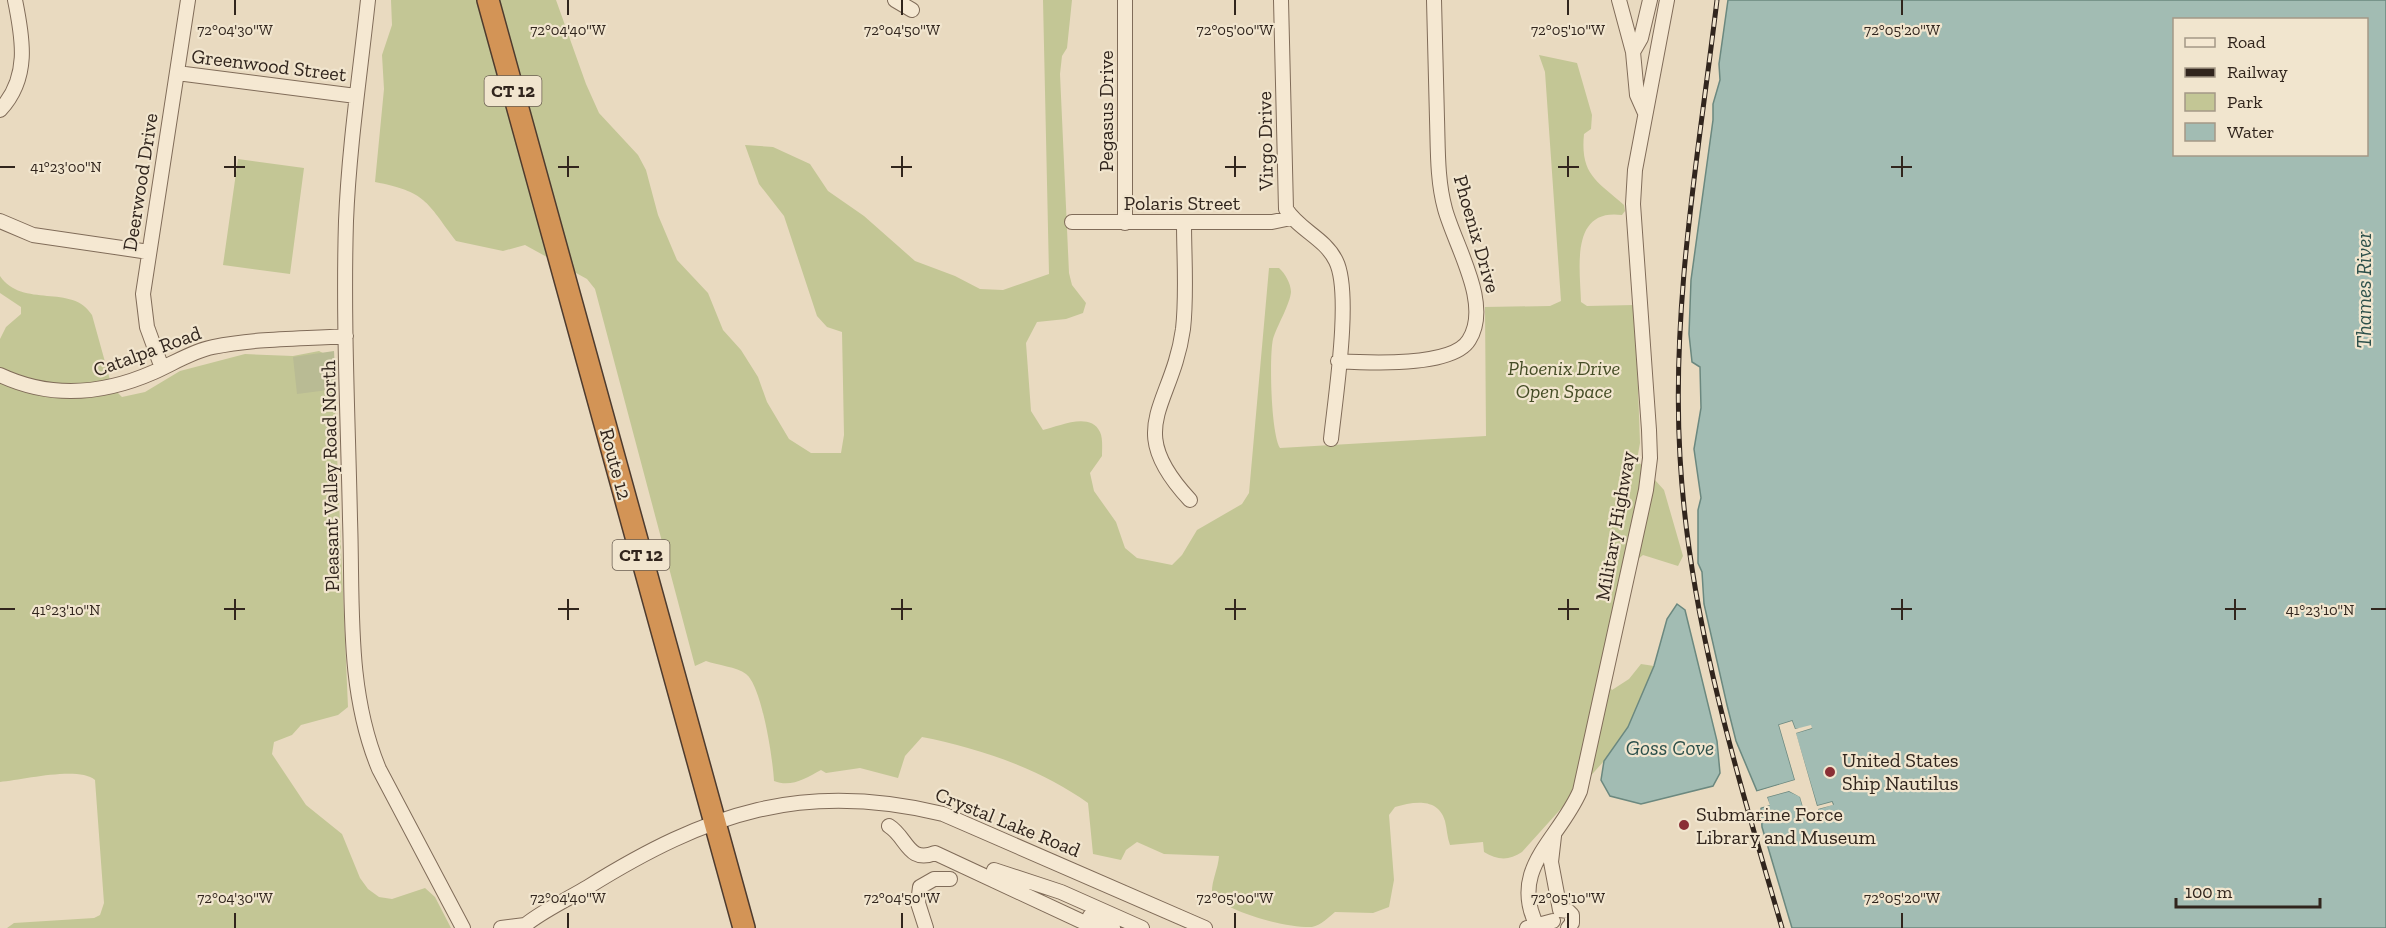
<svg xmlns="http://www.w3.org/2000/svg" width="2386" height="928" font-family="'Zilla Slab',serif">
<rect width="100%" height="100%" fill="#e9dac0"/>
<path fill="#c3c695" d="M391 0H556L586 84 599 113 638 155 646 170 658 215 677 260 708 293 723 330 741 350 758 377 767 402 789 439 811 453H841L844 435 842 332 827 327 817 316 784 216 759 184 745 145 773 147 810 164 828 191 864 216 915 261 955 276 980 289 1003 290 1049 274 1043 0H1072L1067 48 1062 56 1060 74 1069 273 1072 285 1086 303 1083 313 1066 319 1037 322 1026 343 1031 411 1043 430C1058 427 1090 411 1100 432 1103 438 1102 449 1102 456L1090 473 1094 491 1116 522 1125 548 1137 558 1172 565 1182 555 1197 530 1242 504 1249 493 1269 268H1279C1285 273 1291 284 1291 292 1290 304 1277 326 1273 339 1269 357 1271 434 1280 448L1486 436 1485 307 1550 306 1561 301 1545 72 1539 55 1577 63 1592 115 1591 129 1584 134C1580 175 1597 181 1624 205L1625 211 1622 215C1570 208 1580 268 1581 302L1587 306 1635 305 1640 443 1637 460 1664 490 1683 556 1678 566 1643 555 1625 570 1601 677 1612 690 1629 679 1641 664 1654 666 1628 727 1604 761 1522 852C1509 861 1497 860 1484 852L1483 842 1450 845C1447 837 1447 829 1445 821 1438 797 1413 802 1395 807L1389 815 1394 880 1389 907 1373 913 1335 912C1328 918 1321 925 1312 927 1286 928 1230 913 1212 895 1211 881 1218 870 1219 856L1164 854 1137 842 1126 850 1121 860 1093 854 1088 803C1041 769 979 748 922 737L905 756 898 778 860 768 826 773 821 770C806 778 791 788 774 781 773 760 762 686 746 674 737 667 717 665 706 661L695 666 595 289 587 279 525 245 503 251 456 241C426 201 426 192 375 182L384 89 382 55 392 25Z
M238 159 304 168 290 274 223 265Z
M0 276C22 309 73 283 92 315L112 387 122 397 145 392 180 371 245 354 293 356 319 351 325 354 334 385 348 707 338 715 301 725 292 735 274 742 272 754 306 805 342 834 360 878 368 889 379 897 392 899 425 888 435 897 451 928H7L14 923 94 918 100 915 104 903 95 780C78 766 23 780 0 782V339L6 327 21 314V307L0 293Z"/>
<path fill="#b9bb94" d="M334 351 336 389 297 394 293 357Z"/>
<path fill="#a2bcb3" stroke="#6b887f" stroke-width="1.5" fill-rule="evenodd" d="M1728 0H2386V928H1792L1762 827 1761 808 1769 805 1767 797 1789 791 1800 796 1807 821 1820 817 1818 809 1833 804 1832 802 1817 806 1795 733 1812 728 1795 729 1792 721 1779 725 1795 780 1757 791 1736 741 1727 705 1704 604 1702 572 1698 563V510L1701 498 1694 449 1701 408 1700 367 1692 362 1689 334 1691 280 1713 120V104L1720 80 1719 64ZM2174 20H2366V154H2174Z
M1677 604 1685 610 1717 741 1720 773 1713 786 1641 804 1610 796 1601 780 1604 761 1628 727 1654 666 1667 619Z"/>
<path fill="#e9dac0" d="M1792 721 1795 729 1811 725 1812 728 1796 733 1817 806 1832 802 1833 805 1818 809 1820 817 1807 821 1800 797 1789 791 1767 797 1770 805 1759 808V806L1766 803 1765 795 1790 788 1802 795 1809 817 1817 815 1790 725 1783 727 1798 782 1758 794 1755 792 1795 780 1779 725Z"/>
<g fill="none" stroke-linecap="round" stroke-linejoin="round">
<defs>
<path id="minor" d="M368 0C360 74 349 147 346 221 343 320 348 420 350 519 353 604 346 690 379 769L463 928
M895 0 912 10
M1281 0 1286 209C1299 230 1325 238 1336 261 1352 293 1335 400 1331 439
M1619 0 1633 52 1637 95 1645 113
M1633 52 1641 38 1650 0
M177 73 356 96
M0 110C30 78 23 39 15 0
M0 221 33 235 149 252
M1072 222H1272L1291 218
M1125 223V0
M1184 223C1184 258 1187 294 1183 329 1172 408 1122 427 1190 500
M1338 361C1368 363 1453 367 1469 340 1492 304 1455 246 1445 209 1437 180 1438 149 1437 119 1436 79 1435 40 1434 0
M162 368 147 327 143 294 188 0
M0 375C51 399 104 394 154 372 174 363 193 351 213 347 256 338 303 339 346 336
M889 826C907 837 908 864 935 853L1096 928
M1554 836 1551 862 1560 910
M994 870 1061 892 1142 928
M1560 910 1568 911 1572 915V923L1568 928
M1090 916 1113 928
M501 928 525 925
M522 928C536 914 570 898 588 887 707 813 803 780 943 814L1205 928
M926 928 918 903 920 887 934 879H950
M1527 928 1553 921
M1538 928C1507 869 1559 840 1580 791L1646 490 1650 458 1649 430 1633 204 1635 170 1667 0"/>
<path id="highway" d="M488 0 744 928"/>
</defs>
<use href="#minor" stroke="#806c59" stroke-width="16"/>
<use href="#highway" stroke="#4e3b2e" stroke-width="24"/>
<use href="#minor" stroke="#f5e8d2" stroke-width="14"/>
<use href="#highway" stroke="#d39456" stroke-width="21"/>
<defs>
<path id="rail" d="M1717 0C1699 151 1671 304 1680 457 1689 620 1737 773 1782 928"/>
</defs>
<use href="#rail" stroke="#31251d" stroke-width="5"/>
<use href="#rail" stroke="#f1e5ce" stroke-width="3" stroke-dasharray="9" stroke-linecap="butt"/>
</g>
<path fill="none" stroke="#31251d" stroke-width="2" d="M235 0V15M568 0V15M902 0V15M1235 0V15M1568 0V15M1902 0V15M235 156V177M568 156V177M902 156V177M1235 156V177M1568 156V177M1902 156V177M0 167H15M224 167H245M558 167H579M891 167H912M1225 167H1246M1558 167H1579M1891 167H1912M235 599V620M568 599V620M902 599V620M1235 599V620M1568 599V620M1902 599V620M2235 599V620M0 609H15M224 609H245M558 609H579M891 609H912M1225 609H1246M1558 609H1579M1891 609H1912M2225 609H2246M2371 609H2386M235 913V928M568 913V928M902 913V928M1235 913V928M1568 913V928M1902 913V928"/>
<g fill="#8a2f35" stroke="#f1e5ce" stroke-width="2">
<circle cx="1830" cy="772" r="6"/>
<circle cx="1684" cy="825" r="6"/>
</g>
<g text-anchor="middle" stroke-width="4.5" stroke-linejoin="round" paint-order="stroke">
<g fill="#f1e5ce" stroke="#6b5f52" stroke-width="1.5">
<rect x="484.5" y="76" width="57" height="30" rx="4.5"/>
<rect x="612.5" y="540" width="57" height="30" rx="4.5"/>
</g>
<g font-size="18" font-weight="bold" fill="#31251d">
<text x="513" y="97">CT 12</text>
<text x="641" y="561">CT 12</text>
</g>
<g font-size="20" fill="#31251d" stroke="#f1e5ce">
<text transform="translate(269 65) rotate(7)" y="7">Greenwood Street</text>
<text transform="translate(1106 111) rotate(-90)" y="7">Pegasus Drive</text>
<text transform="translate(1265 141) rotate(-91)" y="7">Virgo Drive</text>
<text transform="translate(140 182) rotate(-81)" y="7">Deerwood Drive</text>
<text x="1182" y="210">Polaris Street</text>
<text transform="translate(1477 234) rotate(74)" y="7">Phoenix Drive</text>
<text transform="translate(147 351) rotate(-20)" y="7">Catalpa Road</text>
<text transform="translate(616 464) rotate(75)" y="7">Route 12</text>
<text transform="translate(330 476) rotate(-91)" y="7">Pleasant Valley Road North</text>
<text transform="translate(1615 526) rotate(-80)" y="7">Military Highway</text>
<text transform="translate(1008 822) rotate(22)" y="7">Crystal Lake Road</text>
</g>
<g font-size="20" font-style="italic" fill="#444c25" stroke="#f1e5ce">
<text x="1564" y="375">Phoenix Drive<tspan x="1564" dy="23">Open Space</tspan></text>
</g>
<g font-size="20" fill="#31251d" stroke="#f1e5ce" text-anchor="start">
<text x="1842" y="767">United States<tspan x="1842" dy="23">Ship Nautilus</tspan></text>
<text x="1696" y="821">Submarine Force<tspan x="1696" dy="23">Library and Museum</tspan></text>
</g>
<g font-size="21" font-style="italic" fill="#2d504b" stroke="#f1e5ce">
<text transform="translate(2364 290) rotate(-90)" y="7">Thames River</text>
<text x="1670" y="755">Goss Cove</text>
</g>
</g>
<g font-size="15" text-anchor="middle" fill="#31251d" stroke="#f1e5ce" stroke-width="4.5" stroke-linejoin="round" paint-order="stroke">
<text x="235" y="35">72°04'30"W</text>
<text x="568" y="35">72°04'40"W</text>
<text x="902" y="35">72°04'50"W</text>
<text x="1235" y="35">72°05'00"W</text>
<text x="1568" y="35">72°05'10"W</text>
<text x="1902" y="35">72°05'20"W</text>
<text x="66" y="172">41°23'00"N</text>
<text x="2320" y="615">41°23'10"N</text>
<text x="66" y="615">41°23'10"N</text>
<text x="235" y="903">72°04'30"W</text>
<text x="568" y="903">72°04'40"W</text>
<text x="902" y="903">72°04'50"W</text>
<text x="1235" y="903">72°05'00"W</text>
<text x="1568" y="903">72°05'10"W</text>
<text x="1902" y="903">72°05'20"W</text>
</g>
<rect x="2173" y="18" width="195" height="138" fill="#f1e5ce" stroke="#a49887" stroke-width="1.5"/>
<rect x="2185" y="38" width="30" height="9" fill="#f5e8d2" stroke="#a49887" stroke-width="1.5"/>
<text x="2227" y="48" font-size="18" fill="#31251d">Road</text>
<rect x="2185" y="68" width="30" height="9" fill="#31251d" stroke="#a49887" stroke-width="1.5"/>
<text x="2227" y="78" font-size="18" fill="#31251d">Railway</text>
<rect x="2185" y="93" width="30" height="18" fill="#c3c695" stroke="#a49887" stroke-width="1.5"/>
<text x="2227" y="108" font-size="18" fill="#31251d">Park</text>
<rect x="2185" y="123" width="30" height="18" fill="#a2bcb3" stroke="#a49887" stroke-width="1.5"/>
<text x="2227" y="138" font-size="18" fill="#31251d">Water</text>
<path d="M2176 898v9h144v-9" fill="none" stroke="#31251d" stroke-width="3"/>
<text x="2185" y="898" font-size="18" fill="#31251d" stroke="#f1e5ce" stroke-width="4.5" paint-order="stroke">100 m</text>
</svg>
